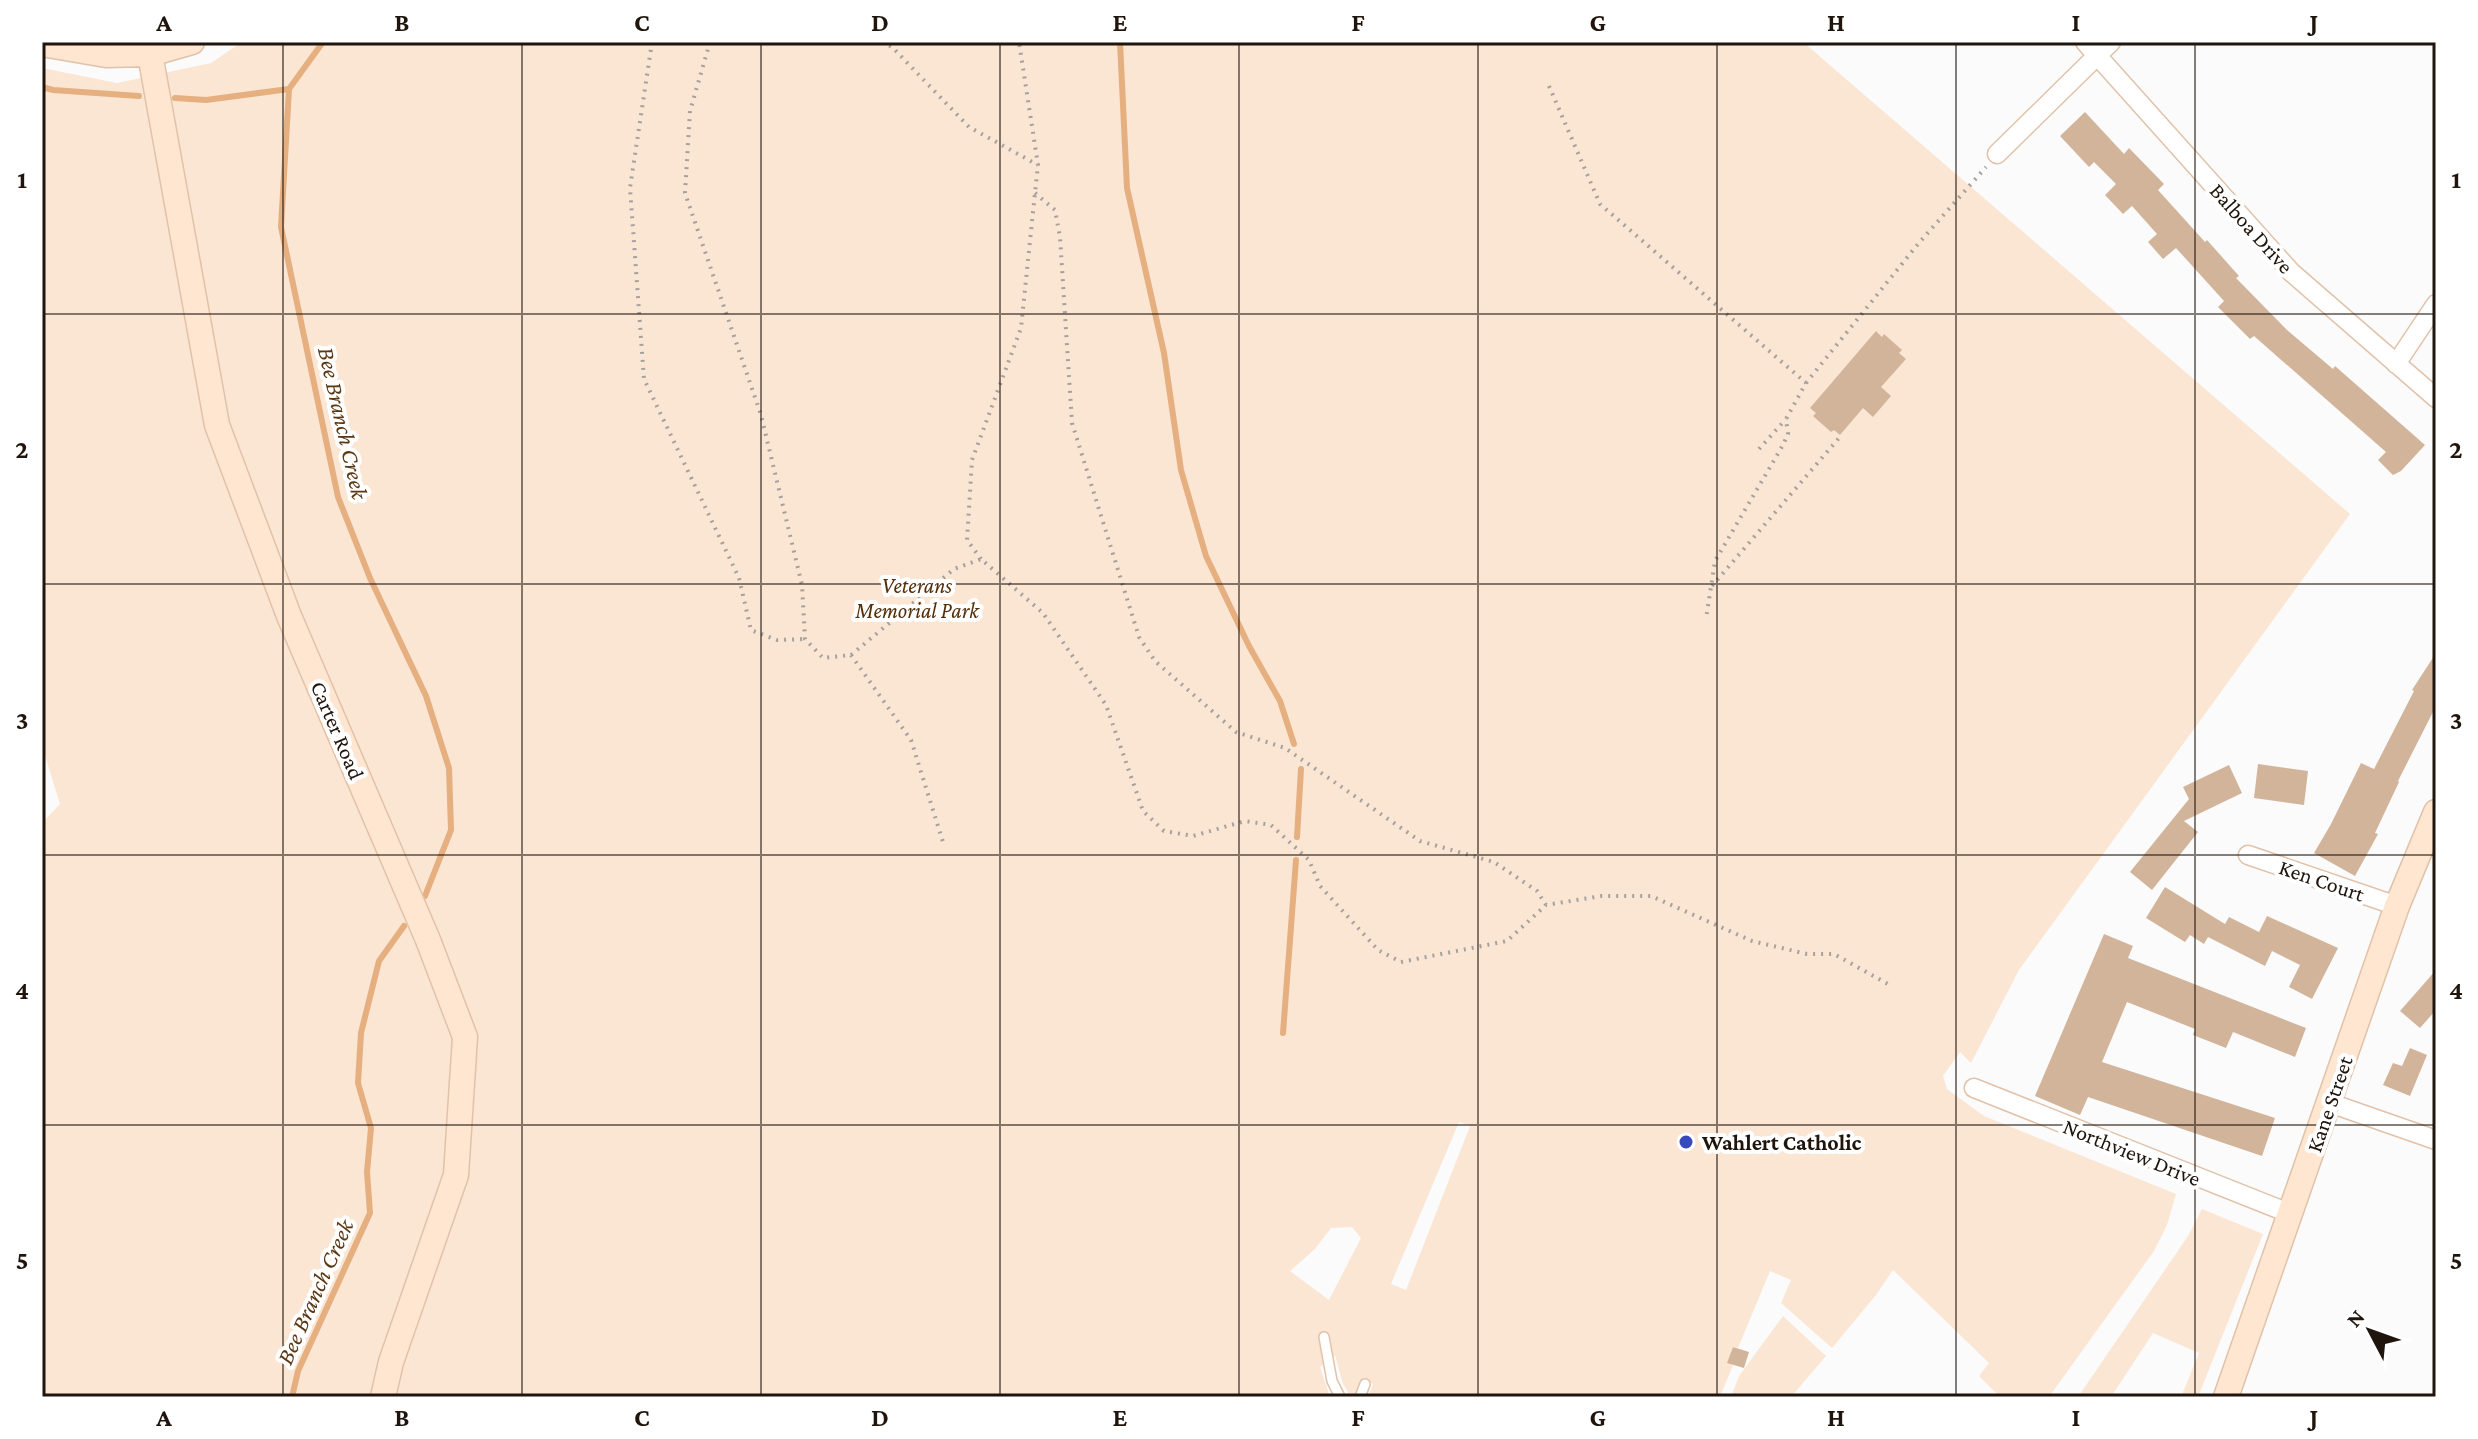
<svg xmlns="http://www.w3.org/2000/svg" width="2478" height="1439" font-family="'Crimson Pro',serif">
<rect width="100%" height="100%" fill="#fbfbfb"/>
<path fill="#fbe6d4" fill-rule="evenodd" d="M242 42H1803L2350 514 2019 970 1971 1063 1960 1052 1943 1076 1947 1089 1984 1116 2176 1194 2167 1225 2154 1251 2049 1397H2000L1979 1376 1989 1363 1893 1270 1876 1295 1832 1348 1781 1303 1791 1280 1770 1271 1738 1348 1733 1347 1728 1362 1733 1365 1720 1397H1368L1373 1384 1363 1378 1356 1397H1351L1343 1384 1335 1355 1320 1367 1330 1397H42V823L60 804 42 746V68L117 83 211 63ZM1459 1122 1470 1126 1406 1290 1391 1284ZM1352 1227 1361 1238 1329 1300 1290 1271 1315 1249 1331 1228Z
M2202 1209 2263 1234 2198 1397H2181L2199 1353 2153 1333 2111 1397H2078L2188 1236Z
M1783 1316 1826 1356 1791 1397H1731L1739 1376Z"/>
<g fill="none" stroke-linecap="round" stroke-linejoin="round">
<path stroke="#e5af80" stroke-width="6" d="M323 42 289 89 281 227 338 497 370 578 426 696 449 768 451 830 425 896
M1120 42 1127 188 1164 353 1181 470 1206 556 1249 646 1280 701 1294 744
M42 87 53 90 139 96
M175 98 206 100 289 89
M1297 837 1301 769
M1283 1033 1296 860
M292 1397 298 1371 370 1213 367 1172 371 1128 358 1083 361 1033 379 961 404 926"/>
</g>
<path fill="#d2b49b" d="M2085 112 2124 154 2129 148 2164 184 2158 190 2205 242 2207 240 2239 276 2236 278 2287 330 2333 369 2335 366 2425 445 2401 471 2393 475 2378 460 2386 452 2254 336 2250 339 2218 307 2224 301 2176 248 2163 259 2148 242 2157 234 2132 206 2123 214 2105 195 2116 184 2094 162 2089 167 2060 136Z
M1876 331 1882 337 1884 334 1902 350 1899 353 1906 359 1881 387 1891 396 1873 417 1863 408 1840 435 1834 430 1831 432 1813 416 1816 413 1810 408Z
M2436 653V706L2398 781 2399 782 2375 833 2378 834 2355 876 2314 853 2331 824 2361 763 2374 769 2414 691 2412 690Z
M2258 764 2308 771 2304 805 2254 798Z
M2229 765 2242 793 2184 821 2198 832 2152 890 2130 872 2189 799 2183 787Z
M2165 887 2225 924 2229 917 2259 932 2267 916 2338 948 2312 999 2289 987 2300 965 2272 951 2265 966 2208 937 2204 944 2190 935 2185 942 2146 918Z
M2104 934 2133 946 2128 958 2306 1028 2295 1057 2233 1032 2226 1048 2193 1035 2195 1029 2127 1002 2102 1062 2275 1118 2262 1156 2088 1097 2080 1115 2035 1096Z
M2436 970V1010L2420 1028 2400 1011Z
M2410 1048 2427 1055 2410 1096 2383 1085 2393 1063 2402 1066Z
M1733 1347 1749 1352 1744 1368 1727 1363Z"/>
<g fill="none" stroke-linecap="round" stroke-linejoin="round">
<defs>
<path id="lane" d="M1324 1337 1332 1381 1340 1397
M1360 1397 1365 1384"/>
<path id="street" d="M2085 42 2291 272 2436 398
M1997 154 2111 42
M2396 364 2436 304
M2248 855 2397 906
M1974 1088 2291 1214
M2330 1103 2436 1140"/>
<path id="secondary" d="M42 44 106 55 150 54 192 42
M150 54 217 425 289 616 428 940 465 1037 456 1175 391 1362 383 1397
M2226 1397 2397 906 2436 812"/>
</defs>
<use href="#lane" stroke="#e1c2a9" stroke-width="12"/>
<use href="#street" stroke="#e1c2a9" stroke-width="21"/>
<use href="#secondary" stroke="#e1c2a9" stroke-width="27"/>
<path stroke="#a6a19e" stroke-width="4" stroke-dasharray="2 6" stroke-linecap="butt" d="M652 42 630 188 644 379 739 578 751 630 777 640 805 639
M710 42 690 111 685 193 761 415 802 585 805 639 823 658 851 655 954 569 981 559 1043 613 1106 705 1143 811 1164 831 1193 836 1245 821 1271 825 1309 860 1320 886 1378 950 1401 962 1507 941 1546 905 1602 896H1651L1752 941 1807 954H1834L1888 984
M882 42 892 47 969 127 1038 165
M1549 86 1600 204 1806 383 1786 419 1788 434 1783 445 1715 561 1706 619
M1035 193 1055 210 1060 237 1072 423 1139 637 1155 661 1236 732 1285 748 1420 841 1494 862 1537 891 1546 905
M1806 383 1918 244 1986 167
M1759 449 1786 419
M981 559 967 540 972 460 1021 328 1035 193 1038 165 1019 42
M1712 586 1839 438
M851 655 911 740 943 842"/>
<use href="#lane" stroke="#fff" stroke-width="9"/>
<use href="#street" stroke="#fff" stroke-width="18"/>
<use href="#secondary" stroke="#fee6d1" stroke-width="24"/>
</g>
<path fill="none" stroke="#20150c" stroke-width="2" stroke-opacity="0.55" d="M283 42V1397M522 42V1397M761 42V1397M1000 42V1397M1239 42V1397M1478 42V1397M1717 42V1397M1956 42V1397M2195 42V1397M42 314H2436M42 584H2436M42 855H2436M42 1125H2436"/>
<circle fill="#3849bc" stroke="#fff" stroke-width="3" cx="1686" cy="1142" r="8"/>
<g text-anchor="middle" stroke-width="8" stroke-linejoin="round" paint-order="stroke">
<g font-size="22" fill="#20150c" stroke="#fff">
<text transform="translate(2252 228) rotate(48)" y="8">Balboa Drive</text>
<text transform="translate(338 730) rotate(67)" y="8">Carter Road</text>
<text transform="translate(2322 880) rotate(19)" y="8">Ken Court</text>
<text transform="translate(2329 1104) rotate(-71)" y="8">Kane Street</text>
<text transform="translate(2132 1152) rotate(22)" y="8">Northview Drive</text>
</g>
<g font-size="22" font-style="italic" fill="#522e09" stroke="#fff">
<text x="917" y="593">Veterans<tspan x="917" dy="25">Memorial Park</tspan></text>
</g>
<g font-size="22" font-weight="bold" fill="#20150c" stroke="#fff" text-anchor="start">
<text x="1702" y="1150">Wahlert Catholic</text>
</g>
<g font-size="24" font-style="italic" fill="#5b3713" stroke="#fff">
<text transform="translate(343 423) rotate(77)" y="8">Bee Branch Creek</text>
<text transform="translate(315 1292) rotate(-66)" y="8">Bee Branch Creek</text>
</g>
</g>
<rect width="2478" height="1439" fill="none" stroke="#ffffff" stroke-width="88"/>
<g transform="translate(2370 1331) rotate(311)" stroke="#ffffff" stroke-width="6" paint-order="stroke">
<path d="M0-6L14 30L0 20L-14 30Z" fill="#20150c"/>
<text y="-12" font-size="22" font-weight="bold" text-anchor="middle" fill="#20150c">N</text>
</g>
<rect x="44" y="44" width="2390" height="1351" fill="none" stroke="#20150c" stroke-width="3"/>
<g font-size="26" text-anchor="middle" font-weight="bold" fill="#20150c">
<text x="164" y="31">A</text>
<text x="402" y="31">B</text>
<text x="642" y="31">C</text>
<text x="880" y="31">D</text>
<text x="1120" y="31">E</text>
<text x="1358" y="31">F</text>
<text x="1598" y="31">G</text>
<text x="1836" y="31">H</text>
<text x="2076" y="31">I</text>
<text x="2314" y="31">J</text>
<text x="22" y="188">1</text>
<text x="2456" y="188">1</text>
<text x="22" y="458">2</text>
<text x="2456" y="458">2</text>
<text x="22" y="729">3</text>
<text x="2456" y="729">3</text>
<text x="22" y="999">4</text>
<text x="2456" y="999">4</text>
<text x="22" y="1269">5</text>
<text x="2456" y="1269">5</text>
<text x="164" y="1426">A</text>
<text x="402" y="1426">B</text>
<text x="642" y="1426">C</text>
<text x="880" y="1426">D</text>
<text x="1120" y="1426">E</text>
<text x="1358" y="1426">F</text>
<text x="1598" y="1426">G</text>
<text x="1836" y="1426">H</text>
<text x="2076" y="1426">I</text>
<text x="2314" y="1426">J</text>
</g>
</svg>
